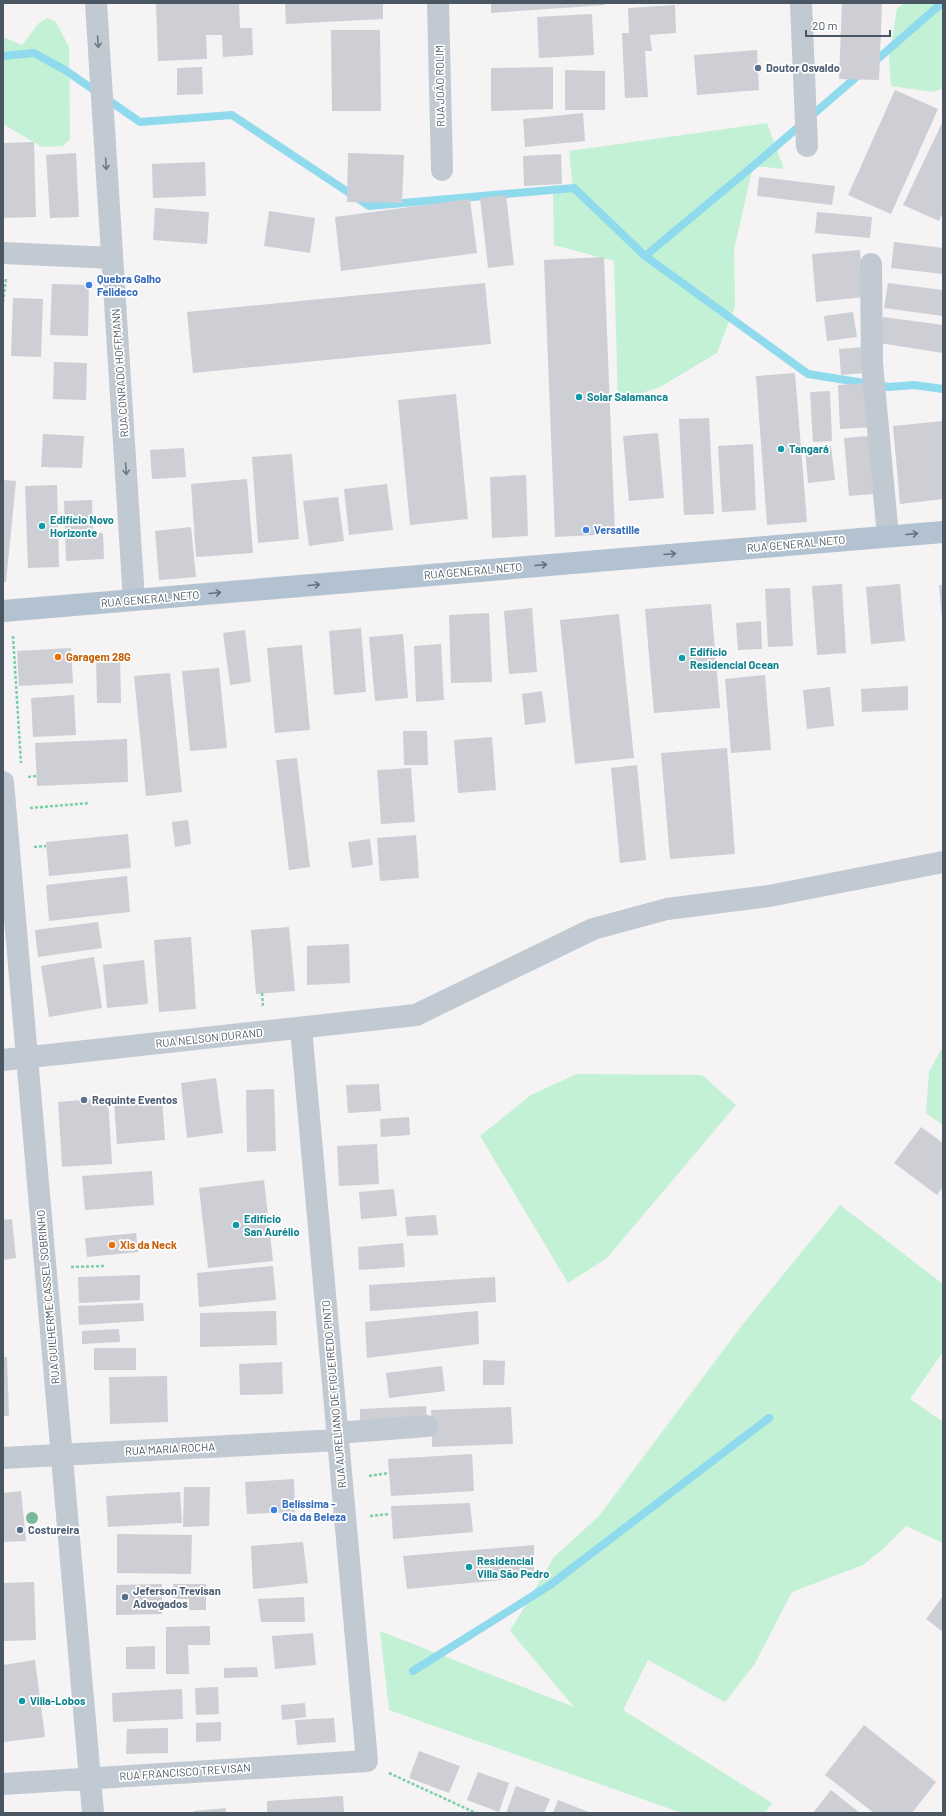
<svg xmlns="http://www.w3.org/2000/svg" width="946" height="1816" font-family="Barlow,sans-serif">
<rect width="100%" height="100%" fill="#f5f3f3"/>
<path fill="#c3f1d5" d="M905 3H943V88L933 92 891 86 889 61 897 8Z
M47 18 56 22 69 47 70 139 63 146 42 147 3 124V37L22 45 39 23Z
M767 123 784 169 753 166 734 250 735 306 717 353 660 387 618 401 614 261 554 245 553 193 573 190 569 151Z
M943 1046V1125L926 1113 929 1072Z
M577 1074 702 1075 736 1105 607 1258 568 1283 480 1136 531 1095Z
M840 1205 943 1284V1352L910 1399 943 1422V1543L906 1526 882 1550 863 1565 792 1592 754 1665 725 1702 648 1660 623 1710 772 1803 765 1813H682L389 1710 380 1631 574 1707 510 1631 554 1557 599 1516 743 1324Z"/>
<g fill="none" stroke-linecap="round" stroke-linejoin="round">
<path stroke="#90daee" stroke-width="8" d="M3 56 34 53 65 70 140 122 232 115 369 206 574 188 645 256 753 166 861 73
M873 63 942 3
M645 256 808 374 889 387 914 385 943 389
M413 1671 550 1585 769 1418"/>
</g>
<path fill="#cdcfd5" d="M172 3H239L240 28H252L253 55 223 57 222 35H206L207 59 158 61 156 4Z
M285 3H383V19L286 24Z
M491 3H605V5L491 13Z
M842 3 882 4 879 80 839 79Z
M675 5 676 33 650 35 652 51H645L648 97 625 98 622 33H629L628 8Z
M592 14 594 55 539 58 537 17Z
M331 30H380L381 111H332Z
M757 50 759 90 697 95 694 55Z
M202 67 203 94 177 95V68Z
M553 67V109L491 111V68Z
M565 70 605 71V110H565Z
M895 90 938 109 891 214 848 195Z
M583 113 585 141 525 147 523 119Z
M943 121V212L939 221 903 205Z
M34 142 36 217 3 218V143Z
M76 153 79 217 50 218 46 155Z
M348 153 404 155 402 203 347 202Z
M561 154 562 184 524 186 523 156Z
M205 162 206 196 153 198 152 164Z
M759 177 835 186 832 205 757 196Z
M506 195 514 265 488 268 480 198Z
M470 199 477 253 341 271 335 217Z
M155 208 209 212 207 244 153 240Z
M269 211 315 218 310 253 264 246Z
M817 212 872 217 870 238 815 233Z
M894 242 943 248V274L891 268Z
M860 250 864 297 816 302 812 254Z
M604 257 615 534 555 537 544 260Z
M485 283 491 344 193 373 187 312Z
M888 283 943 290V316L884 308Z
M52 284 89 285 88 336 50 335Z
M13 298 43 299 41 357 11 356Z
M853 312 857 337 827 341 824 316Z
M883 317 943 325V353L879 343Z
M863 347 865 373 841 375 839 349Z
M54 362 87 363 86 400 53 399Z
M795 373 807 522 767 525 756 376Z
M870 383 873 427 840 429 838 385Z
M830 391 832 441 813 442 810 392Z
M456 394 468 519 410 525 398 400Z
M709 418 714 514 684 515 679 419Z
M943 421V499L900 504 893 426Z
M658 433 664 498 629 501 623 436Z
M43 434 84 436 82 468 41 467Z
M869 436 873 494 849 496 844 438Z
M753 444 756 510 722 512 718 446Z
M831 446 835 480 808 483 805 449Z
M184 448 186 477 152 479 150 450Z
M292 454 299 539 258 543 252 457Z
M526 475 528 536 492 538 490 477Z
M247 479 253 553 196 557 191 484Z
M3 480 16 481 6 582H3Z
M387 484 393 530 349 535 344 489Z
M57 485 59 567 28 568 25 486Z
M338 497 344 541 309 546 303 501Z
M92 500 93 533H103L104 559 66 561 64 501Z
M191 527 196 577 159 580 155 531Z
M842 584 846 653 817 655 812 586Z
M900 584 905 641 871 644 866 587Z
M939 585H943V618H942Z
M790 588 793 646 768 647 765 589Z
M711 604 720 708 654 713 645 609Z
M532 608 537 672 509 674 504 611Z
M489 613 492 682 451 683 449 615Z
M619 614 634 758 575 764 560 620Z
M761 621 762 649 738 650 736 623Z
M361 628 366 692 334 695 329 631Z
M245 630 251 682 230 685 223 633Z
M403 634 408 698 375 701 369 637Z
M441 644 444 700 416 702 414 646Z
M302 645 310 730 275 733 267 648Z
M71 648 73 683 19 686 17 651Z
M96 658H120L121 703H97Z
M219 668 227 748 190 751 182 671Z
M170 673 182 792 146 796 134 676Z
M765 675 771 750 731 753 725 679Z
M908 686V710L862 712 861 689Z
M830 687 834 726 807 729 803 690Z
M542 691 546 722 525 725 522 694Z
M74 695 76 735 33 737 31 698Z
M403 731H427L428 765H404Z
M492 737 496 790 458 793 454 740Z
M127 739 128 782 37 786 35 743Z
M727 748 735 854 670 859 661 753Z
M297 758 310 867 289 870 276 760Z
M637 765 646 860 620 863 611 768Z
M411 768 415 822 381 824 377 770Z
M188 820 191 844 175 847 172 822Z
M128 834 131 868 49 876 46 842Z
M416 835 419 878 380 881 377 838Z
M370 839 373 865 352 868 348 842Z
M127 876 130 912 49 921 46 885Z
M98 922 102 948 38 957 35 930Z
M289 927 295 991 256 994 251 930Z
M191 937 196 1009 159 1012 154 940Z
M349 944 350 983 307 985V946Z
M94 957 102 1008 49 1017 41 966Z
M144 960 148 1004 107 1008 103 965Z
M216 1078 223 1133 187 1138 181 1083Z
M379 1084 381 1111 348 1113 346 1085Z
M274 1089 276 1151 247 1152 246 1090Z
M108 1098 112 1164 62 1167 58 1102Z
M162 1099 165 1140 117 1144 114 1102Z
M409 1117 410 1135 381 1137 380 1119Z
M921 1127 943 1143V1187L937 1195 894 1163Z
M377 1144 379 1184 339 1186 337 1146Z
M152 1171 154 1205 85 1210 82 1176Z
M264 1180 273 1261 208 1268 199 1188Z
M394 1189 397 1216 361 1219 359 1192Z
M436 1215 438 1235 407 1236 405 1217Z
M12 1219 16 1258 3 1260V1220Z
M136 1233 138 1252 87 1257 85 1238Z
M403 1243 405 1267 359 1270 358 1247Z
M273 1266 276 1300 199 1307 197 1273Z
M140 1275V1300L79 1303 78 1277Z
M495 1277 496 1302 370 1311 369 1285Z
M143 1303 144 1321 79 1325 78 1306Z
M276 1311 277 1345 200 1347V1313Z
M478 1311 479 1344 367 1358 365 1322Z
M119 1329 120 1342 82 1344V1331Z
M94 1348H136V1370H94Z
M3 1357H7L9 1416H3Z
M483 1360 505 1361 504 1385H483Z
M282 1362 283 1394 240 1395 239 1364Z
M442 1366 445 1391 389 1398 386 1373Z
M167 1376 168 1422 110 1424 109 1377Z
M426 1406 427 1420 360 1423V1409Z
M511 1407 513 1444 432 1447 431 1410Z
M472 1454 474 1491 391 1496 388 1459Z
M294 1479 295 1512 247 1514 245 1482Z
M184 1487H210L209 1526 183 1527Z
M21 1491 26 1541 3 1542V1493Z
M180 1492 182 1523 108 1527 106 1496Z
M470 1503 473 1532 393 1539 391 1506Z
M117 1534 192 1535 191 1574 117 1573Z
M303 1542 308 1583 253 1589 251 1546Z
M534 1545V1577L407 1589 403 1556Z
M34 1582 36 1640 3 1641V1583Z
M162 1584V1614L116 1615V1585Z
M173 1584H206V1610H189V1599H173Z
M943 1596V1632L926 1619Z
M304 1597 305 1622H261L258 1599Z
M210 1626V1645H188L189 1674H166V1627Z
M313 1633 316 1665 275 1669 272 1636Z
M155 1646V1669H126V1647Z
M35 1660 45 1737 3 1742V1665Z
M257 1667 258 1677 224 1678V1668Z
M218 1687 219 1714 196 1715 195 1688Z
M182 1689 183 1719 113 1722 112 1693Z
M305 1703 306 1717 282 1720 281 1705Z
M334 1718 336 1742 297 1745 295 1720Z
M221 1722V1741L196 1742V1723Z
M864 1725 936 1782 912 1813H874L825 1775Z
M168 1728V1753L126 1754 127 1729Z
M419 1751 460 1766 449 1793 409 1778Z
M478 1772 509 1783 499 1812 467 1800Z
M516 1786 550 1799 544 1813H506Z
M831 1790 860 1813H813Z
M343 1796 344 1813H267V1801Z
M558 1800 591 1813H553Z
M226 1808V1813H194V1811Z"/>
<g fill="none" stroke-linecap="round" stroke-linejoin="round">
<path stroke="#7ad0a6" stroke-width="2.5" stroke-dasharray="3 2" stroke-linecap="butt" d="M3 302 6 279
M13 636 21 763
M28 777 36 776
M30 808 90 803
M34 847 46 846
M262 993 263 1006
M71 1267 104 1266
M369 1476 389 1473
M370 1516 390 1514
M389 1773 476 1813"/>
<path stroke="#c1cad2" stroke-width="22" d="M96 3 134 600
M438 3 442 170
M801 3 807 146
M3 253 112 258
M871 264 872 364 888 536
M3 782 93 1813
M3 1060 416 1015 593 929 667 909 769 896 943 862
M337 1433 427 1426
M3 1458 338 1440
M3 1784 367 1761 301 1028"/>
<path stroke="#b3c2d1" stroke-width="22" d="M3 611 943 532"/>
</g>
<circle fill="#7bb799" cx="32" cy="1518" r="6"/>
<defs><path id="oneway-shaft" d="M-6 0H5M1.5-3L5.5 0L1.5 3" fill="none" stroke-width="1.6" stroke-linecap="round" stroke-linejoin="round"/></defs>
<g stroke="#6e7983">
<use href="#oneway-shaft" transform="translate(98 42) rotate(86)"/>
<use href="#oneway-shaft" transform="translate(106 164) rotate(86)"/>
<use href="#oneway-shaft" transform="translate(126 469) rotate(86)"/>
</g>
<g stroke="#64717d">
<use href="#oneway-shaft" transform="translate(912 534) rotate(-5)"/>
<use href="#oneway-shaft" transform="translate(670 554) rotate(-5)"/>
<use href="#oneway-shaft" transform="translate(541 565) rotate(-5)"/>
<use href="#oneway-shaft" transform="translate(314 585) rotate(-5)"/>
<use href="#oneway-shaft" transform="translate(215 593) rotate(-5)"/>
</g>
<g fill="#5c6f8a" stroke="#fff" stroke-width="1.5">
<circle cx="758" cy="68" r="4"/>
<circle cx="84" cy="1100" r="4"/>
<circle cx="20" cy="1530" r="4"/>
<circle cx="125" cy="1597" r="4"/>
</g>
<g fill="#3f7fe0" stroke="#fff" stroke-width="1.5">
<circle cx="89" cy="285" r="4"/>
<circle cx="586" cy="530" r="4"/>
<circle cx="274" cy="1510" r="4"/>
</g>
<g fill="#0f9aa8" stroke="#fff" stroke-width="1.5">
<circle cx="579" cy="397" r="4"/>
<circle cx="781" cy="449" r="4"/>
<circle cx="42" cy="526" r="4"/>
<circle cx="682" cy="658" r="4"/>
<circle cx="236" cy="1225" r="4"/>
<circle cx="469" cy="1567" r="4"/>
<circle cx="22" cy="1701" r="4"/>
</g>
<g fill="#e8710a" stroke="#fff" stroke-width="1.5">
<circle cx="58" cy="657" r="4"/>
<circle cx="112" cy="1245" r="4"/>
</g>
<g text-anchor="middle" stroke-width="3.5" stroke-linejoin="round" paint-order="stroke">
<g font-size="11" font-weight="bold" fill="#4e5e75" stroke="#fff" text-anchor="start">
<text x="766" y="72">Doutor Osvaldo</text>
<text x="92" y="1104">Requinte Eventos</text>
<text x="28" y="1534">Costureira</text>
<text x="133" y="1595">Jeferson Trevisan<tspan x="133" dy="13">Advogados</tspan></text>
</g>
<g font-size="11" fill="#4a5661" stroke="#fff">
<text transform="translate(440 86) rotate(-91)" y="4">RUA JOÃO ROLIM</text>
<text transform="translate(120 373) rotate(-94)" y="4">RUA CONRADO HOFFMANN</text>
<text transform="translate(796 544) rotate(-5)" y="4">RUA GENERAL NETO</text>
<text transform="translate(473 571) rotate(-5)" y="4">RUA GENERAL NETO</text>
<text transform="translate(150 599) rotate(-5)" y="4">RUA GENERAL NETO</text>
<text transform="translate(209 1038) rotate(-6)" y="4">RUA NELSON DURAND</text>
<text transform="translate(48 1297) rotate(-95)" y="4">RUA GUILHERME CASSEL SOBRINHO</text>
<text transform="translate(334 1394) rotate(-95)" y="4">RUA AURELIANO DE FIGUEIREDO PINTO</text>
<text transform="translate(170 1449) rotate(-3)" y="4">RUA MARIA ROCHA</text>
<text transform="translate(185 1772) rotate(-4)" y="4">RUA FRANCISCO TREVISAN</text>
</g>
<g font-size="11" font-weight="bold" fill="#366cbe" stroke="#fff" text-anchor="start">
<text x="97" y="283">Quebra Galho<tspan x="97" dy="13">Felideco</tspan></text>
<text x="594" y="534">Versatille</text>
<text x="282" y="1508">Belíssima -<tspan x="282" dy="13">Cia da Beleza</tspan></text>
</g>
<g font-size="11" font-weight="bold" fill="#0d838f" stroke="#fff" text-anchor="start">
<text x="587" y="401">Solar Salamanca</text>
<text x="789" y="453">Tangará</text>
<text x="50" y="524">Edifício Novo<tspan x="50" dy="13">Horizonte</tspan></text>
<text x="690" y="656">Edifício<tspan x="690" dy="13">Residencial Ocean</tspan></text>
<text x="244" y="1223">Edifício<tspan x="244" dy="13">San Aurélio</tspan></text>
<text x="477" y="1565">Residencial<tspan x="477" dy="13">Villa São Pedro</tspan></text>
<text x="30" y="1705">Villa-Lobos</text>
</g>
<g font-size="11" font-weight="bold" fill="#c56008" stroke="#fff" text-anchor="start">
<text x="66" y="661">Garagem 28G</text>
<text x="120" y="1249">Xis da Neck</text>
</g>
</g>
<rect width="946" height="1816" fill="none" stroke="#4a5661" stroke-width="8"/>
<path d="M806 30v6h84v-6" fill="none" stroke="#4a5661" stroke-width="2"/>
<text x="812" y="30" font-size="12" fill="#4a5661" stroke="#ffffff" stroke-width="3" paint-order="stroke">20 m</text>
</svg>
